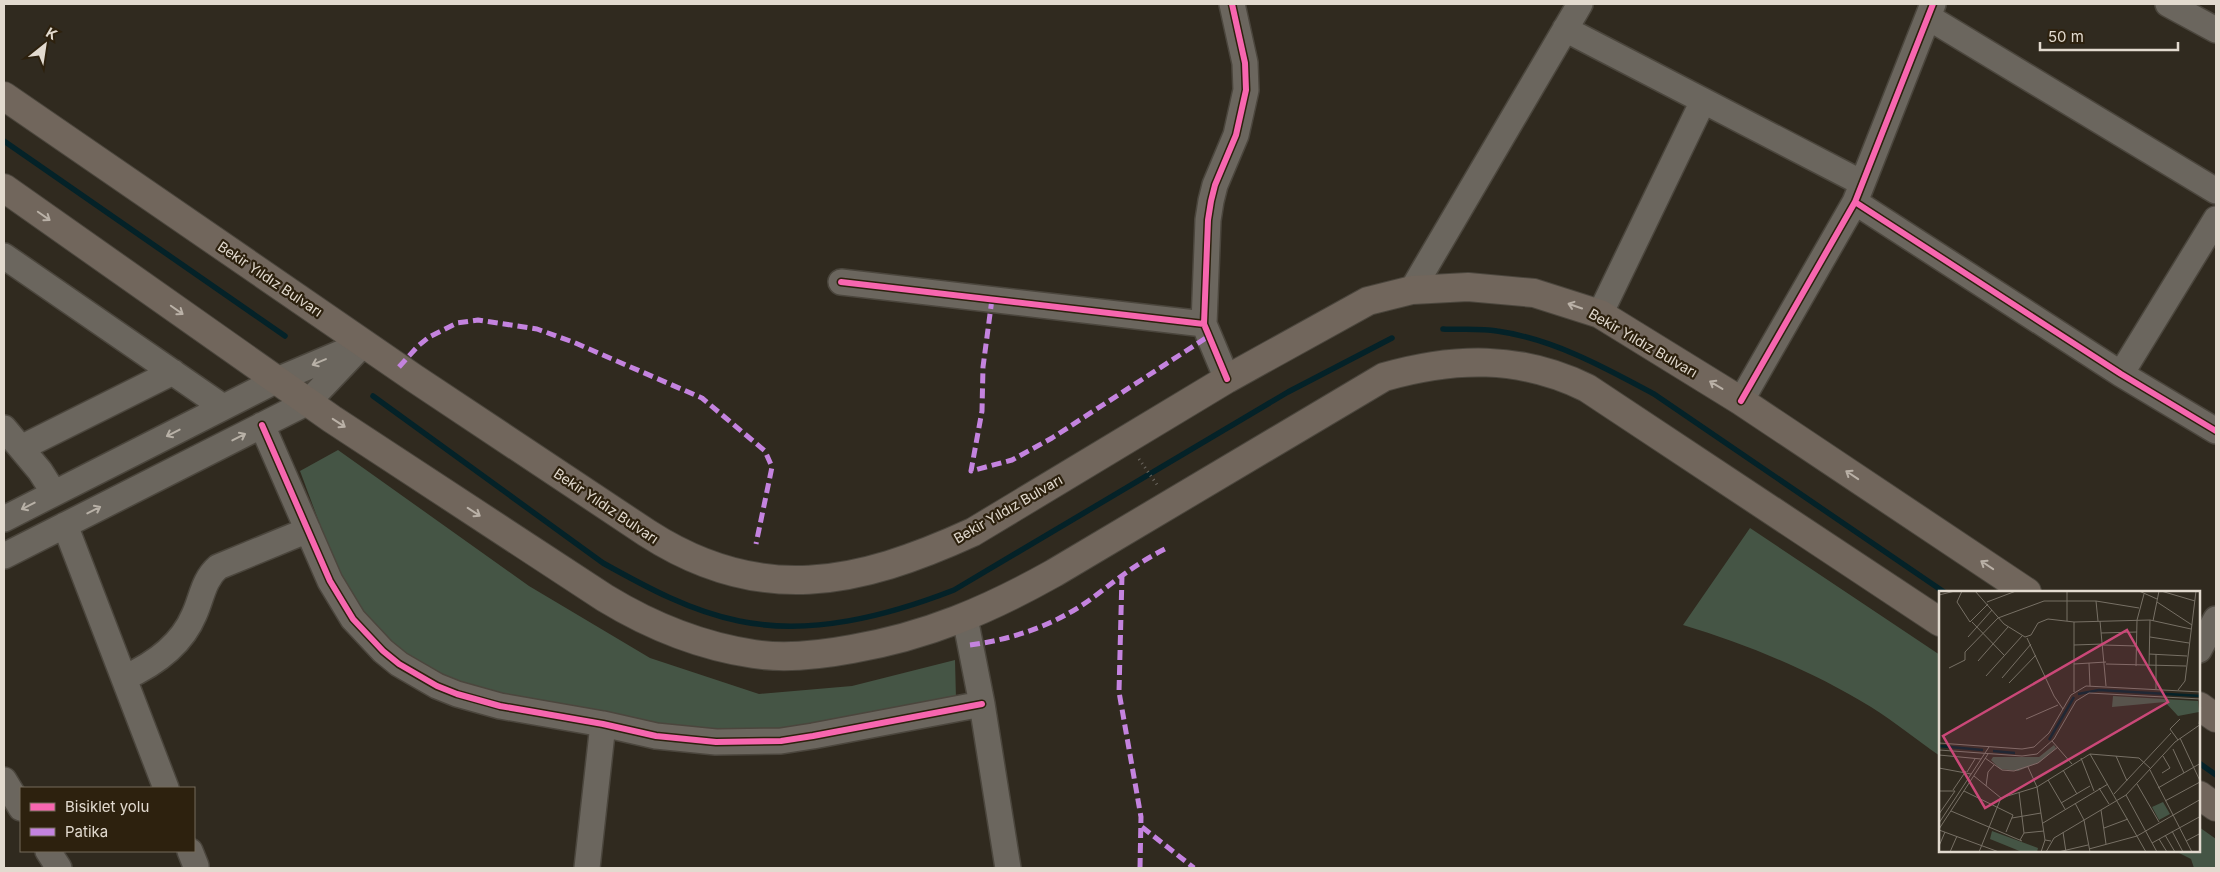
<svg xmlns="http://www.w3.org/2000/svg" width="2220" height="872" font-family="Inter,sans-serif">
<rect width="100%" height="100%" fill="#302a1f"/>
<path fill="#455545" d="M338 450 529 586 650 658 759 694 852 686 955 660 956 699 744 744 491 713 399 656 347 597 300 471Z
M1750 528 1940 655V756C1917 740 1895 722 1871 707 1812 671 1749 645 1683 625Z
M2199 827 2216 839V868H2194L2191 859 2175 851H2199Z"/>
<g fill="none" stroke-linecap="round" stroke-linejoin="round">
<path stroke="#042228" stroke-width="5.5" d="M4 141 285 336
M1443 329C1460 330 1479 328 1497 331 1553 339 1604 367 1654 394L1944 592
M373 396 603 563C646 587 690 611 739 621 811 636 887 616 954 590L1288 392 1392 338
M2199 763 2216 775"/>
<defs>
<path id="minor" d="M2168 4 2216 30
M1928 17 2216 191
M1565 29 1862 183
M1855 202 2121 374 2216 431
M4 256 223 407
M841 282 1204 324
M1412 290 1580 4
M1600 314 1703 101
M2121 374 2216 219
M1227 379 1204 324 1208 220 1211 201 1215 185 1236 135 1246 90 1245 63 1232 4
M1741 401 1855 202 1933 4
M262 425 330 581 353 619 383 651 399 664 437 686 457 694 500 706 603 724 656 736 716 742 781 741 813 736 982 704
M4 428 40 471 54 493
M21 448 173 372
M4 519 277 380 355 347
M65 525 166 788
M4 556 308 402 364 343
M965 618 982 704 1008 868
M2199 650 2216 619
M124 678C153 665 181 646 194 615 202 598 203 580 218 567L308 530
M4 780 21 808
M48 851 59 868
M190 851 196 866
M587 868 603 724"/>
<path id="major" d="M4 96 414 378 647 533C760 606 857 585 973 532L1227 379 1368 301 1412 290 1468 287 1534 293 1600 314 1741 401 2027 592
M4 188 332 419 605 598C651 626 700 646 754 654 786 659 820 655 852 649 927 636 988 610 1054 573L1384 377C1454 357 1520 355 1587 388L1940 622
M2199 706 2216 718
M2199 795 2216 807"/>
</defs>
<use href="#minor" stroke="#4b463d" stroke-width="28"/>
<use href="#major" stroke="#4b463d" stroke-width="30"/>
<path stroke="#6d6860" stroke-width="3" stroke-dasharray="1 4" stroke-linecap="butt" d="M1139 459 1158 486"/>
<use href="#minor" stroke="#6b665e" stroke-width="25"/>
<use href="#major" stroke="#71665c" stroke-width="28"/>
<path stroke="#c483df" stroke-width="5" stroke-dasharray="10 5" stroke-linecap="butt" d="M992 299 983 367 982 411 971 471 1012 460 1052 438 1209 336
M399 367 418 346 429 337 457 323 478 320 537 329 573 342 702 398 765 451 772 467 756 544
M1122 575 1119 692 1141 817 1140 868
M970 645C1015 639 1058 624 1095 596 1119 578 1137 563 1165 549
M1142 827 1194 868"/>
<defs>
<path id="cycleway" d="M1855 202 2121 374 2216 431
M841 282 1204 324
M1227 379 1204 324 1208 220 1211 201 1215 185 1236 135 1246 90 1245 63 1232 4
M1741 401 1855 202 1933 4
M262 425 330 581 353 619 383 651 399 664 437 686 457 694 500 706 603 724 656 736 716 742 781 741 813 736 982 704"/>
</defs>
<use href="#cycleway" stroke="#2d210e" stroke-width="9"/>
<use href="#cycleway" stroke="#f766af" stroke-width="6"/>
</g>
<defs><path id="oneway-shaft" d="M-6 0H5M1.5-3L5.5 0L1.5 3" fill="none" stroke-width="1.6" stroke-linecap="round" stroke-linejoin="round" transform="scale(1.25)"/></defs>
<g stroke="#bab1a7">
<use href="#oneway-shaft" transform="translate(44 216) rotate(35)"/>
<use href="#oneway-shaft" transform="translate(1575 306) rotate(-161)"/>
<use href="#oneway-shaft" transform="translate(177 310) rotate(35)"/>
<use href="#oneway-shaft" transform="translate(1716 385) rotate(-149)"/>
<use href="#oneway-shaft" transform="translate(339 423) rotate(33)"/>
<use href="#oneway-shaft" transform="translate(1852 475) rotate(-146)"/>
<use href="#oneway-shaft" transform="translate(474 512) rotate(33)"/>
<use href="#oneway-shaft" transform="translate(1987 565) rotate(-146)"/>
</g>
<g stroke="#b8b1a7">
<use href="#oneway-shaft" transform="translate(319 362) rotate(157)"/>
<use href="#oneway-shaft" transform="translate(173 433) rotate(153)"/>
<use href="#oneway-shaft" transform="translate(239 437) rotate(-27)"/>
<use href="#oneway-shaft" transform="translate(28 506) rotate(153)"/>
<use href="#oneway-shaft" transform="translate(94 510) rotate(-27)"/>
</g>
<g text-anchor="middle" stroke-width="4.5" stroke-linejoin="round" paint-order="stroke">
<g font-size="14" fill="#e2dacf" stroke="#2d210e">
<text transform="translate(270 279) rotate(34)" y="5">Bekir Yıldız Bulvarı</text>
<text transform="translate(1643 343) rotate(30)" y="5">Bekir Yıldız Bulvarı</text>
<text transform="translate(606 506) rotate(34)" y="5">Bekir Yıldız Bulvarı</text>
<text transform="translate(1008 509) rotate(-30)" y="5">Bekir Yıldız Bulvarı</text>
</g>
</g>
<g transform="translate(1939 591)">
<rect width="261" height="261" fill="#302a1f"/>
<path d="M174 105 259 110 260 121 239 125 226 111 173 116ZM115 154 117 157 101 171 79 180 61 178 52 169 54 166H100ZM224 211 231 223 220 229 213 216ZM53 240 99 257 98 261H83L51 248Z" fill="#455545"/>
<path fill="none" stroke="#042228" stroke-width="2.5" d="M139 103 160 99 262 105M110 149 135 106M0 155 44 159M54 160 76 162"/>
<path fill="none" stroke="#777065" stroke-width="1" d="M23 0 18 11 31 31 49 13M36 0 65 33 86 46 92 44 99 32 109 28 135 31 211 29 252 38M200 0 218 8M222 0 256 10M0 4 16 0M157 10 159 30M48 11 77 0M218 11 253 34M59 27 105 10H157L200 17M128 30V0M161 30 167 95M214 30 220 0M33 31 65 64M162 42 198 41M29 46 53 19M211 46 250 52M88 47 115 105 124 118M135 54 164 53M164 54 198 55M210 63 248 65M217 63V98M39 70 69 36M150 72 151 95M135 73 167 71M167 73 247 75M197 75 198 29 205 3M210 75 211 29M10 77 26 69V61L59 27M47 85 83 45M63 87 92 53M70 92 97 64M239 99 246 90 257 0M135 101V31M87 128 119 114M260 133 262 116M241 147 262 192M239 149 231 138 241 128M113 150 133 173M0 152 83 158 95 156 110 142 132 104 147 95 262 101M234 158 245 182M0 159 83 165 98 163 115 148 137 110 150 102 262 108M151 163 207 261M0 164 42 168M177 165 188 190M46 167 63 179 75 180 99 172 119 156M142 167 155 200M89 176 98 196 106 249M0 177 32 183M124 179 138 203M211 179 253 261M28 181 36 168M223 182 231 177 224 165M35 185 62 207M109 189 126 218M198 193 220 231M47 195 49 181 55 174M160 197 170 213M219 197 262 172M14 199 27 180M0 200H16M25 200 74 224 67 241M80 201 85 242M175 203 232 142M187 204 218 261M62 207 98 196 151 163 200 167 212 178M226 210 261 191M122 212 151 195M136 212 145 229 151 261M162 219 167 253M12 220 83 250M0 223 16 200M73 227 102 222M0 232 50 156M104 232 169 193M165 237 189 228M0 238 49 163M0 239 60 261M233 240 244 261M124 241 127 261M226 244 236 261M220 248 228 261M81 249 85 242 105 240M247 250 262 242M213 252 262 225M0 255 6 241M150 258 198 245 262 208M11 261 18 245M40 261 62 207M102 261 106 249 112 250M107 261 115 247 187 204 236 151 262 133M119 261 149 254"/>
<path fill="#ca4878" fill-opacity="0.15" stroke="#ca4878" stroke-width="2.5" d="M188 39 229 111 46 217 4 145Z"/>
<rect width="261" height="261" fill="none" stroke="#e2dacf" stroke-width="2.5"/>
</g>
<rect width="2220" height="872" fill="none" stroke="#e2dacf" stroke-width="10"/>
<rect x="20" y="787" width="175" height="65" fill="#2d210e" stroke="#756b5b"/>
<rect x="30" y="803" width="25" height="8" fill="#f766af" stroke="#756b5b"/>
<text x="65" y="812" font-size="15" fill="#e2dacf">Bisiklet yolu</text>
<rect x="30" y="828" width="25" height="8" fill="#c483df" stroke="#756b5b"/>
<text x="65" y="837" font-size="15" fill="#e2dacf">Patika</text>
<g transform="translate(45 45) rotate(30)" stroke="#2d210e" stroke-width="4" paint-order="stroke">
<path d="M0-4L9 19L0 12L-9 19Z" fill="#e2dacf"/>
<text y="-8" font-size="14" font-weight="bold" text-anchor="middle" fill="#e2dacf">K</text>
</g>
<path d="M2040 42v8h138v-8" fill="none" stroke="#e2dacf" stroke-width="2.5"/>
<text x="2048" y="42" font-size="15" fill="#e2dacf" stroke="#2d210e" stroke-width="4" paint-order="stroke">50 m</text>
</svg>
